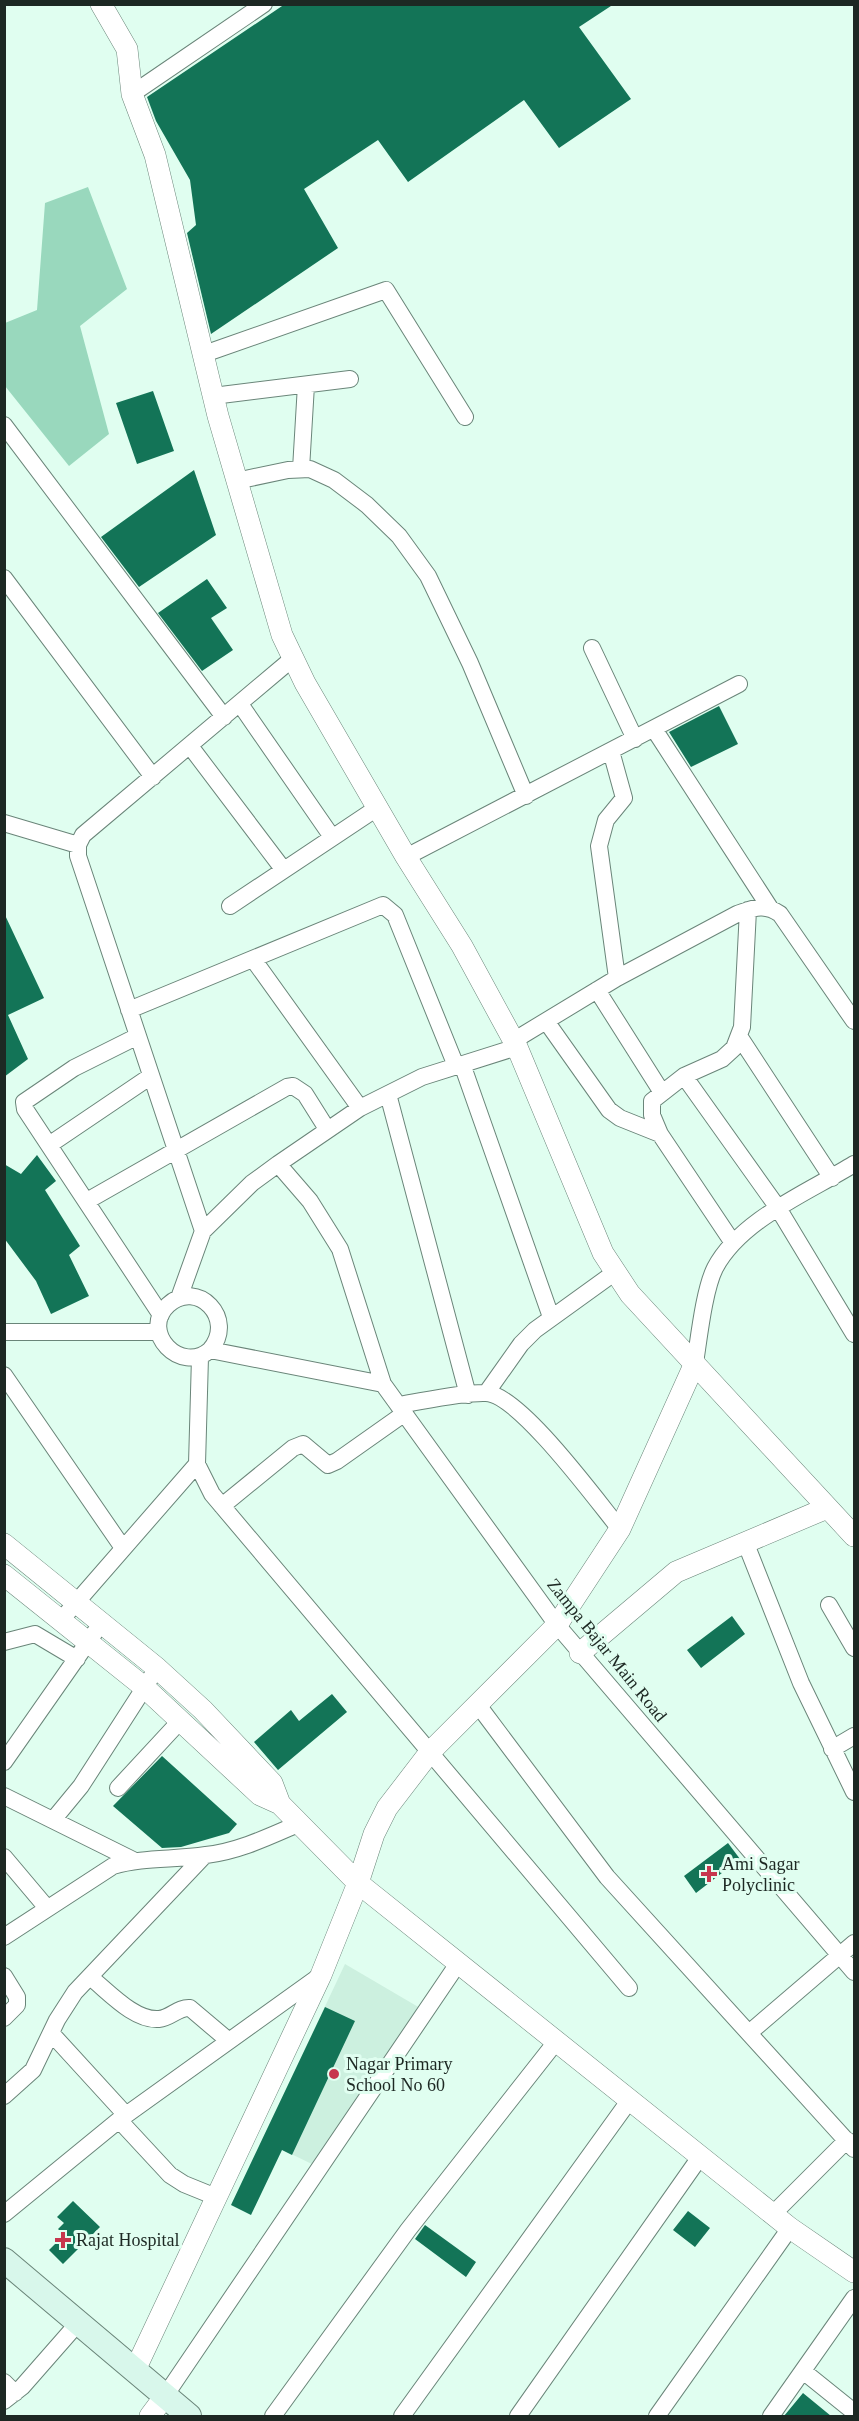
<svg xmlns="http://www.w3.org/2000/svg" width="859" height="2421" font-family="Georgia,serif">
<rect width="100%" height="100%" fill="#e0fef0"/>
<path fill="#ccf0df" d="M345 1964 420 2008 314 2165 262 2140Z"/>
<path fill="#99d8bd" d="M88 187 127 289 80 326 109 434 69 466 5 386V323L37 310 45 203Z"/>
<path fill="#137457" d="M285 4H614L579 27 631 99 559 148 524 100 408 182 378 140 304 189 338 248 211 334 187 233 196 225 190 180 156 121 147 97Z
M153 391 174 451 137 464 116 403Z
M194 470 216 535 139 587 101 537Z
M207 579 227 608 211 618 233 650 202 671 158 613Z
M719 706 738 744 691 767 669 732Z
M4 913 44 998 8 1015 28 1059 4 1077Z
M37 1155 56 1181 45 1190 80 1246 69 1255 89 1296 51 1314 36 1281 4 1238V1164L21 1174Z
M732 1616 745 1634 701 1668 687 1650Z
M332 1694 347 1712 278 1770 254 1742 291 1710 299 1721Z
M162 1756 237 1824 229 1833 181 1847 162 1848 113 1806Z
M728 1843 740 1859 696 1893 684 1876Z
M325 2007 355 2021 292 2155 282 2150 251 2215 231 2205Z
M73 2201 100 2227 63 2264 49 2250 64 2235 58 2229 64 2223 57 2217Z
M688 2211 710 2228 695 2247 673 2230Z
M425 2225 476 2262 466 2277 415 2239Z
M803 2393 831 2416H784Z"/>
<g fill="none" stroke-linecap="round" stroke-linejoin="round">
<defs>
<path id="minor" d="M132 94 264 4
M204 354 386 290 465 417
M213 396 350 379
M4 425 224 717
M301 469 306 385
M236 481 288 470 310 469 334 480 367 505 399 536 428 576 470 663 526 796
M4 578 153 777
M592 648 635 739
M240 704 332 837
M654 729 770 908
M190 746 283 869
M611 751 624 798 606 820 599 846 617 978
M4 823 78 845
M406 857 739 684
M230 906 377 808
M253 959 360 1108
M597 990 661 1091
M129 1010 383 905 395 915 456 1066
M546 1021 609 1110 620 1118 660 1134
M138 1036 74 1068 24 1102 25 1109 161 1315
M739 1036 832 1178
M513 1041 617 978 737 914C754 908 764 903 780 914L854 1021
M462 1064 551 1317
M684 1076 778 1208 854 1334
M388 1094 468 1395
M49 1145 151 1076
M278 1164 310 1201 340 1249 383 1384
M87 1201 287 1087 293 1086 305 1094 327 1129
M203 1231 78 856V845L83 835 292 659
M733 1243 660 1134 652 1115V1101L684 1076 722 1059 734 1048 742 1027 748 910
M179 1298 203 1231 252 1183 278 1164 360 1108 422 1077 517 1047
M4 1332H159
M210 1350C237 1319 197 1278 168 1305 139 1332 181 1375 210 1350L383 1384 557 1625 854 1972
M200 1357 197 1464 212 1494 629 1988
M695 1363C699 1338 704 1290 715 1268 741 1219 809 1192 854 1164
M4 1375 123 1548
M487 1392 521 1344 535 1330 614 1273
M399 1405C424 1401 462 1392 486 1393 519 1394 597 1501 620 1529
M222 1506 293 1448 303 1444 328 1465 337 1461 405 1413
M746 1544 801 1683 854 1792
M829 1605 854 1648
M61 1620 197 1464
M4 1642 35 1634 77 1659
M478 1705 607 1877 854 2149
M832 1749 854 1736
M4 1762 95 1632
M118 1788 181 1720
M4 1796 133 1860
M53 1820 81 1786 157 1668
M4 1857 47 1908
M4 1937 113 1866C143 1857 175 1860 206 1855 239 1851 268 1837 298 1824
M4 1976 17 1997V2005L4 2018
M90 1977C108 1991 134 2021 159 2019 171 2018 178 2007 190 2008L229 2041
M51 2033 126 2115
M749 2033 854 1943
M4 2096 33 2070 57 2020 75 1992 204 1856
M119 2120 170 2175 184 2184 216 2197
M4 2214 119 2120 321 1975
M773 2214 847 2140
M803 2371 854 2412
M4 2382 15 2393
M165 2396 457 1965
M4 2401 22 2387 79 2322
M273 2416 408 2230 555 2043
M402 2416 629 2101
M518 2416 700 2157
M657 2416 790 2228
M771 2416 854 2298"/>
<path id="tertiary" d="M101 4 127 49 132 94 155 155 218 416 282 635 305 683 406 857 462 946 517 1047 603 1253 630 1294 854 1536
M4 1544 157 1668 203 1710 272 1783 280 1804 358 1883 790 2228 854 2272
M4 1575 144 1687 260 1795 280 1804
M580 1653 676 1572 827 1508
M135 2370 321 1975 358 1883 374 1834 387 1808 430 1752 557 1625 620 1529 695 1363
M150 2416 165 2396"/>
<path id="secondary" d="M4 2260 189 2416"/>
</defs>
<use href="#minor" stroke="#6a8579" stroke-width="18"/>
<use href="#tertiary" stroke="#6a8579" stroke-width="22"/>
<use href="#secondary" stroke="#6a8579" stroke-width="26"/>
<use href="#minor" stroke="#fff" stroke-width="16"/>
<use href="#tertiary" stroke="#fff" stroke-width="21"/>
<use href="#secondary" stroke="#d8f7eb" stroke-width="24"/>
</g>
<g fill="#c7364e" stroke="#e0fef0" stroke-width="2">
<path d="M706 1865h6v6h6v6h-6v6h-6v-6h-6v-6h6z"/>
<circle cx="334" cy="2074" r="6"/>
<path d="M60 2231h6v6h6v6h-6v6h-6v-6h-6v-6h6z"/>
</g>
<g text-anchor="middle" stroke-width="6" stroke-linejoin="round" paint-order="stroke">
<g font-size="18" fill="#1d2823" stroke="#e0fef0">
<text transform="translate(607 1650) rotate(51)" y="6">Zampa Bajar Main Road</text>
</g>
<g font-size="18" fill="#1d2823" stroke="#e0fef0" text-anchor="start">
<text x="722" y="1870">Ami Sagar<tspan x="722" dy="21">Polyclinic</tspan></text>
<text x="346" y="2070">Nagar Primary<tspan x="346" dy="21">School No 60</tspan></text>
<text x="76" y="2246">Rajat Hospital</text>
</g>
</g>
<rect width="859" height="2421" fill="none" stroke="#1d2823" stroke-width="12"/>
</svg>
